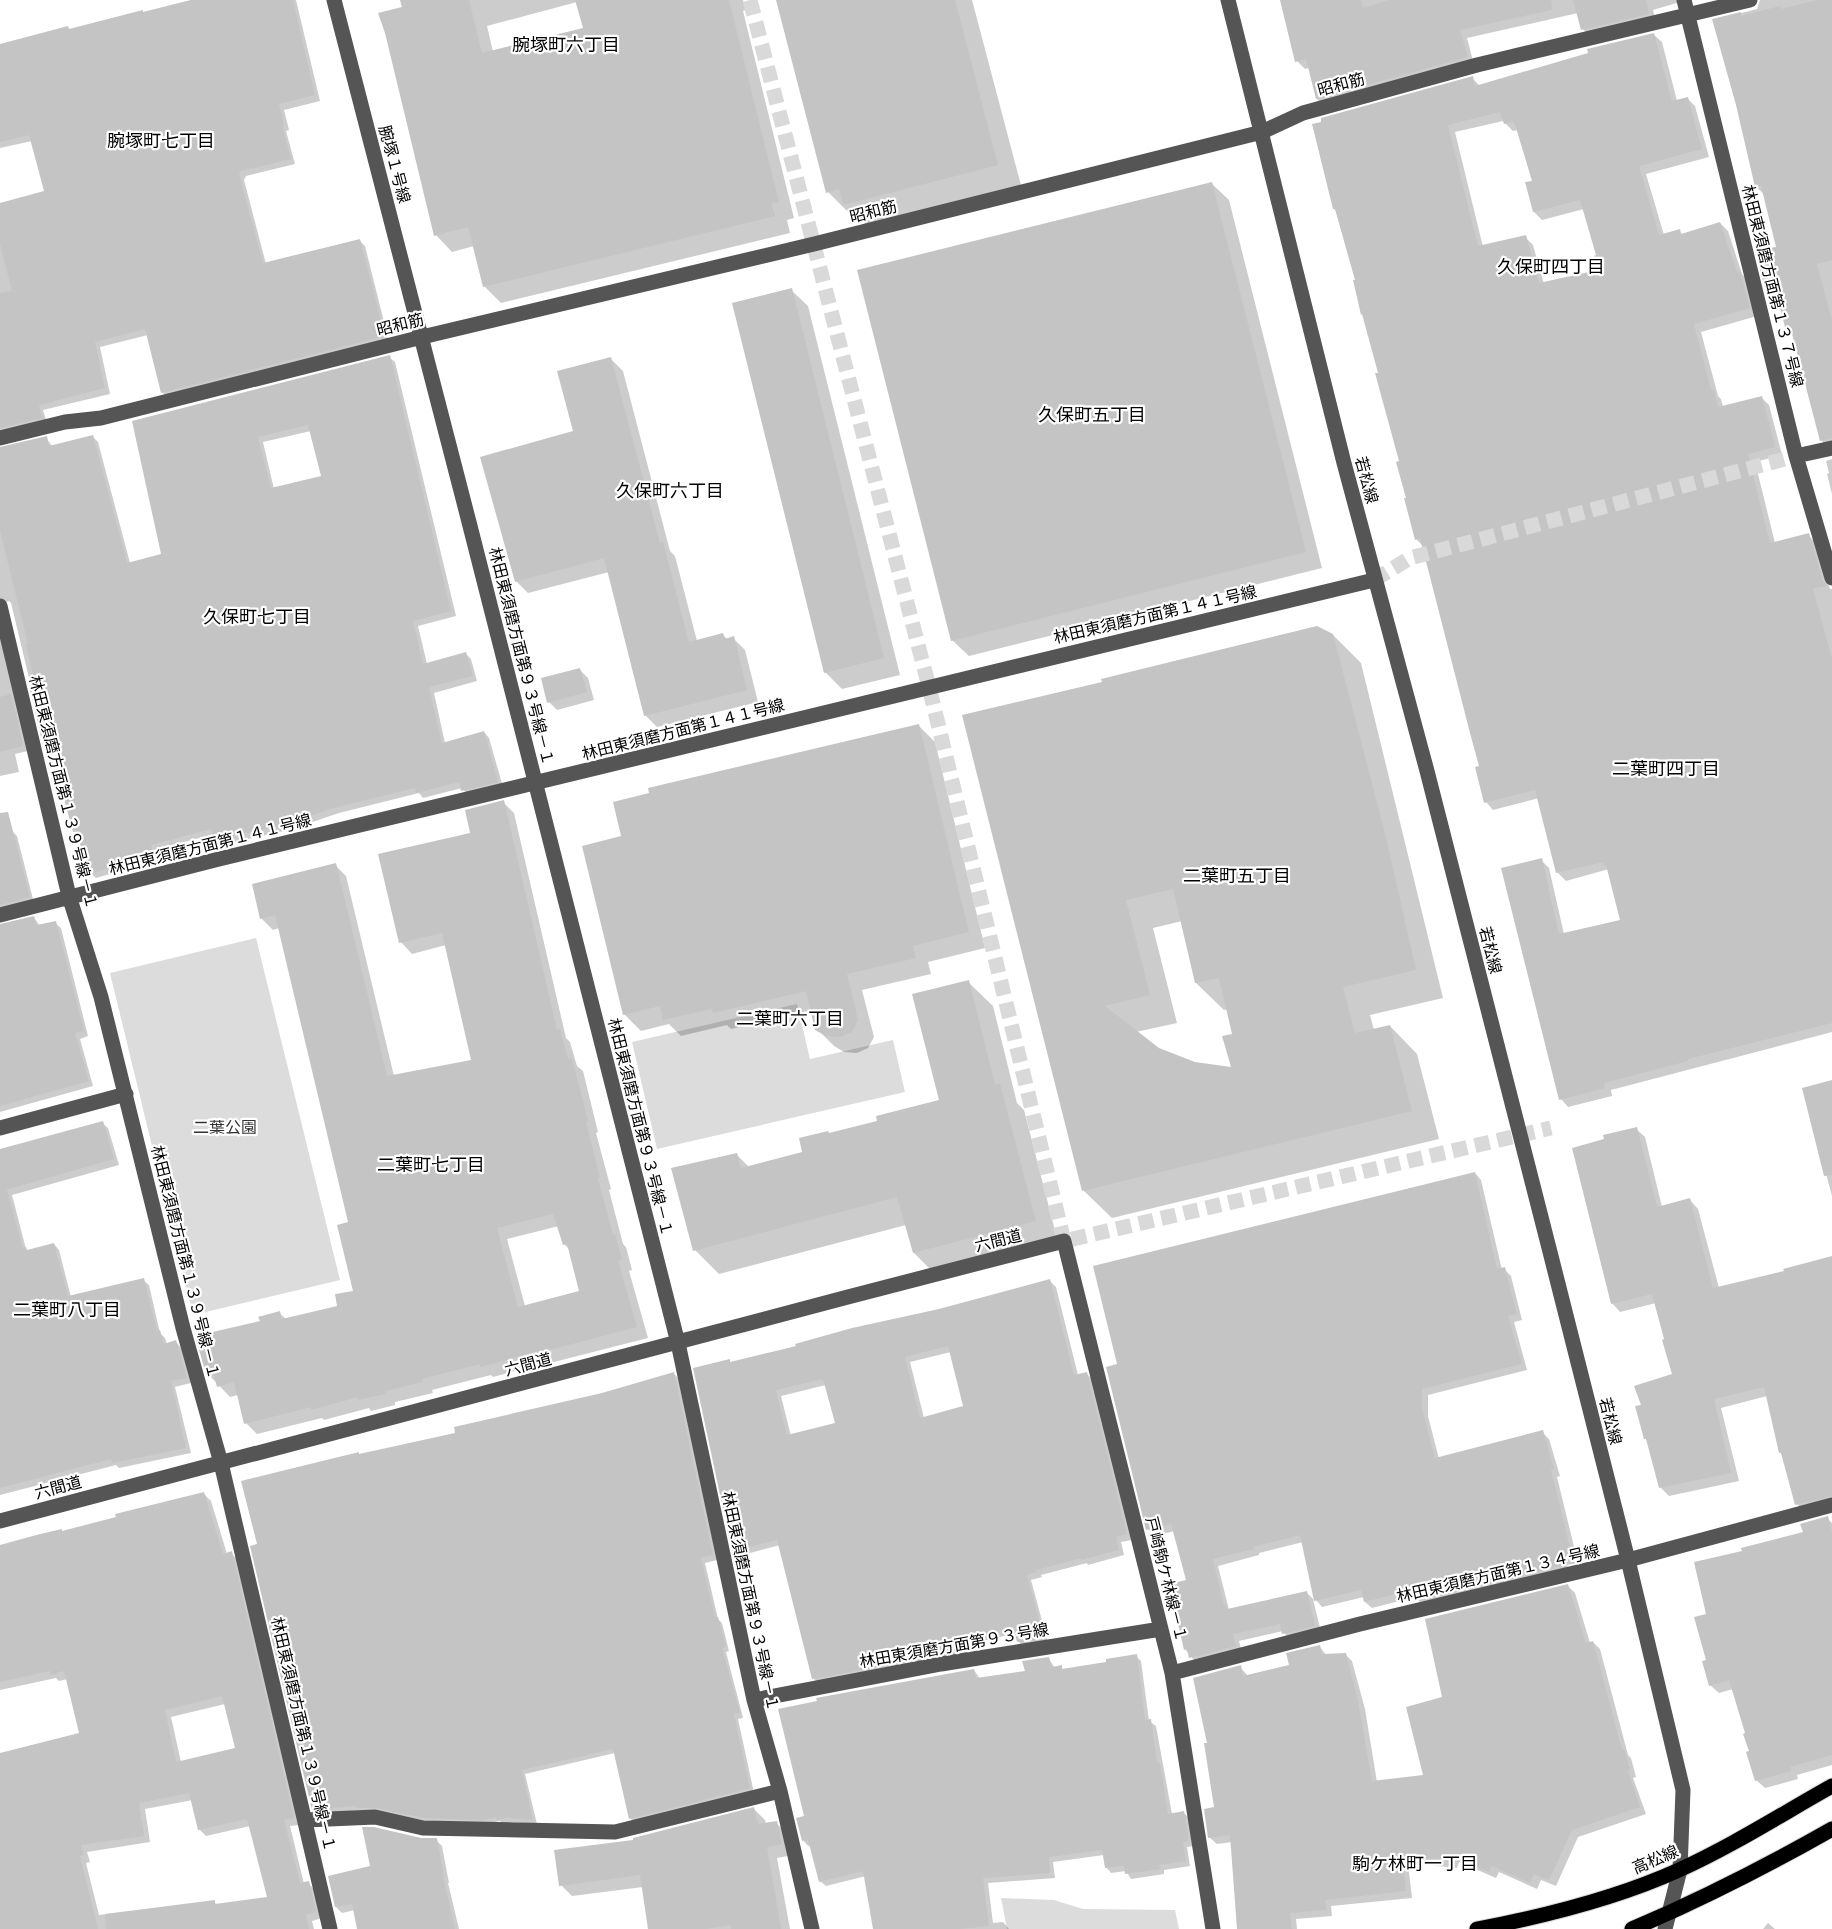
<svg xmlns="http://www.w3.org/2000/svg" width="1832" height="1929" font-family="'Exo 2','Noto Sans JP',sans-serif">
<rect width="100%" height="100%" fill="#fff"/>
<path fill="#dcdcdc" d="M256 938 340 1280 193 1315 110 973Z
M797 1004 810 1059 893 1040 905 1092 657 1149 632 1042Z
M1001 1898 1054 1900 1083 1909 1175 1910 1179 1929H1007Z"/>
<path fill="#0003" fill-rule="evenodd" d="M192 0H296L320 101 284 110 289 130 286 131 295 164 246 176 244 180 266 264 360 241 365 246 389 342 168 398 162 392 148 335 100 347 110 394 43 410 47 423 0 436V204L46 192 32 141 0 148V49Z
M402 0H743L746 10 743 11 794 218 787 220 790 233 501 303 484 286 474 246 452 252 436 235ZM577 2 585 29 493 52 487 26Z
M778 0H972L1022 189 869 228 856 215 852 216 828 192Z
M1282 0H1687L1653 10 1656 22 1590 37 1583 29 1578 13 1467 38 1474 65 1325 106 1317 99 1309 68 1305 69 1297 61Z
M1760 0H1832V448H1829L1821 440 1794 333 1787 326 1782 309 1778 310 1770 302 1778 248 1765 195 1756 187 1737 105 1714 20 1757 9Z
M1654 35 1662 42 1677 101 1687 98 1695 106 1709 157 1646 174 1664 235 1679 231 1683 235 1720 223 1728 231 1742 274 1748 280 1757 316 1701 332 1718 396 1721 399 1723 407 1761 397 1769 405 1782 455 1755 462 1775 543 1808 535 1816 543 1830 589H1832V1032L1611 1090 1612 1096 1568 1107 1561 1099 1541 860 1549 868 1564 934 1622 921 1609 869 1566 881 1558 873 1539 798 1493 810 1486 802 1480 767 1424 547 1416 539 1400 462 1357 281 1337 212 1334 209 1472 78 1480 86ZM1503 121 1513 131 1518 130 1533 182 1534 212 1542 220 1584 209 1598 256 1600 271 1544 284 1533 245 1525 237 1483 247 1455 132Z
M1212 184 1229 200 1322 568 969 656 952 640Z
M791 290 808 306 900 675 842 689 825 672Z
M389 357 395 362 456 616 418 626 427 664 465 653 471 659 477 681 434 693 445 743 484 732 489 738 503 787 468 795 462 788 423 798 419 793 339 813 289 830 220 845 215 839 214 834 155 850 158 860 96 878 90 873 80 836 74 831 69 795 56 744 49 746 44 740 11 603 9 601 0 604V449L46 438 53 447 92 436 98 442 130 563 163 555 134 422ZM311 431 323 478 274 489 263 442Z
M611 359 623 371 670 551 675 556 697 641 723 635 728 640 733 638 745 650 758 702 657 727 645 715 609 572 528 593 516 581 575 432Z
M1832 459V494L1827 474 1829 473 1826 461Z
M0 634 28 751 15 754 19 772 0 776Z
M1333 635 1361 663 1443 998 1370 1015 1374 1030 1390 1026 1417 1054 1439 1139 1112 1218 1084 1191 1103 683ZM1182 921 1196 983 1224 1010 1228 1009 1234 1035 1233 1069 1194 1063 1158 1050 1136 1032 1177 1023 1153 928Z
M580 670 588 678 594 700 557 710 549 702Z
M918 725 935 742 985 948 928 962 931 974 862 990 874 1037 868 1048 857 1053 844 1052 834 1046 817 1029 812 1010 731 1029 727 1025 681 1036 669 1024 641 1031 624 1014 623 837Z
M503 802 514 813 566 1038 570 1042 577 1066 583 1071 598 1132 596 1133 611 1189 609 1190 623 1244 626 1247 632 1270 629 1271 648 1338 550 1363 549 1362 493 1377 491 1375 432 1390 433 1393 395 1402V1405L371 1411 369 1408 324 1420 322 1418 257 1434 246 1423 238 1395 230 1397 207 1373 261 1322 279 1313 286 1319 339 1307 354 1292 350 1223 279 928 273 930 261 918 335 865 346 876 394 1076 473 1061 446 945 412 954 401 942 471 834ZM559 1226 564 1244 569 1249 580 1292 525 1306 507 1239Z
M12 831 17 836 34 903 0 913V834Z
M34 918 40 926 55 923 61 928 88 1036 80 1039 93 1086 0 1112V926Z
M968 982 993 1006 1017 1103 1024 1110 1059 1246 938 1277 914 1253 906 1225 719 1274 695 1250 737 1155 750 1168 804 1154 879 1122 940 1101Z
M1832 1081V1196L1803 1089Z
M102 1123 108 1128 119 1165 12 1195 26 1249 28 1251 54 1244 59 1250 71 1297 143 1280 149 1285 160 1333 165 1338 167 1344 176 1342 181 1348 191 1383 175 1387 191 1453 119 1468 116 1465 0 1495V1151Z
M1636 1129 1645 1137 1662 1207 1690 1200 1698 1209 1719 1288 1785 1272 1832 1258V1500L1805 1513 1797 1504 1783 1455 1780 1452 1767 1396 1721 1408 1739 1481 1669 1496 1661 1488 1649 1442 1645 1438 1643 1406 1674 1375 1666 1340 1656 1303 1620 1312 1612 1303 1606 1140Z
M1475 1173 1481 1180 1502 1270 1504 1269 1511 1276 1522 1320 1514 1322 1527 1370 1428 1395V1416L1439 1459 1542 1432 1549 1439 1560 1476 1557 1477 1578 1563 1567 1565 1569 1572 1420 1602 1415 1597 1372 1608 1365 1602 1364 1597 1322 1607 1316 1600 1303 1542 1259 1553V1555L1218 1566 1229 1610 1306 1592 1313 1599 1321 1632 1290 1640 1283 1631 1239 1641 1242 1653 1197 1664 1185 1649 1187 1581 1175 1531 1154 1536 1148 1529 1119 1365Z
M1050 1281 1056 1287 1078 1375 1086 1373 1092 1379 1132 1540 1121 1542 1124 1555 1088 1565 1087 1563 1041 1575 1042 1577 1031 1580 1048 1643 1024 1647 1018 1641 1016 1633 971 1644 974 1655 819 1684 813 1678 780 1545 739 1556 734 1550 729 1361 732 1363ZM951 1352 965 1407 924 1418 910 1362ZM826 1385 837 1424 791 1436 781 1396Z
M674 1374 678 1378 717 1560 705 1563 718 1619 722 1623 729 1651 726 1652 743 1718 738 1719 754 1793 634 1822 630 1818 615 1753 525 1774 537 1824 513 1822 503 1824 500 1821 488 1823 430 1822 363 1812 361 1810 318 1814 314 1809 259 1545 359 1455 457 1434Z
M204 1494 211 1501 227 1554 231 1553 238 1560 300 1825 290 1826 304 1884 308 1883 315 1890 322 1918 312 1921 314 1929H0V1754L81 1734 68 1679 59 1681 56 1678 0 1690V1547L63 1533ZM225 1704 237 1749 181 1762 171 1717ZM193 1800 199 1829 206 1836 250 1826 269 1898 217 1905 214 1902 99 1915 86 1863 90 1862 87 1852 150 1842 145 1809Z
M1827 1518 1832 1523V1765L1797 1775 1798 1779 1765 1788 1756 1780 1747 1734 1733 1689 1719 1693 1710 1685 1708 1615 1744 1552 1805 1534Z
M1568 1586 1575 1593 1590 1643 1593 1642 1600 1649 1628 1755 1631 1758 1636 1777 1633 1778 1646 1814 1578 1837 1556 1886 1541 1880 1537 1889 1499 1872 1496 1878 1459 1862 1457 1868 1408 1863 1412 1898 1331 1906 1332 1916 1296 1919 1297 1929H1239L1232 1842 1217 1844 1210 1838 1216 1809 1209 1744 1240 1667 1248 1676 1291 1666 1319 1646 1327 1656 1345 1654 1352 1661 1365 1709 1377 1782 1425 1777 1444 1698Z
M1136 1656 1141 1661 1149 1721 1156 1726 1172 1814 1184 1813 1189 1818 1194 1846 1187 1847 1190 1866 1164 1870V1874L1131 1879 1126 1871 1111 1873 1106 1867 1104 1855 1053 1862 1055 1878 988 1883 993 1923 1003 1922 1009 1929H875L866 1876 826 1886 820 1881 811 1845 808 1846 803 1840 806 1818 974 1670 980 1679 1027 1672 1048 1658 1055 1668 1061 1667 1064 1670 1108 1663Z
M754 1809 765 1820 766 1824 776 1823 788 1834 793 1855 777 1858 790 1929H650L643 1887 572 1896 561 1885 635 1841Z
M421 1839 436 1840 442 1846 449 1883H448L459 1929H358L355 1910 342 1913 336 1907 371 1868Z
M1768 1923 1775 1929H1763Z"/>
<path fill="#c4c4c4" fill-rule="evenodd" d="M191 0H293L315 95 279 104 284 125H282L291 159 241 171 239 174 263 263 360 239 385 336 161 393 145 329 95 342 105 388 39 405 42 418 0 428V293L12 291 0 244V203L44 191 29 135 0 142V44L68 26 69 29 143 10V12Z
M400 0H469L482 53 583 28 575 0H729L779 202 771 203 775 216 483 287 468 227 434 236 385 33 378 13 402 7Z
M776 0H955L998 165 843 205 839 189 826 193Z
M1280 0H1361L1363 8 1390 0H1551L1552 10 1460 30 1468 57 1316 99 1306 59 1295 62Z
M1573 0H1646L1649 14 1581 30Z
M1817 0H1832V260L1817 264 1832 321V438L1820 441 1790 326 1785 327 1778 300 1769 303 1759 266 1773 262 1769 248 1776 247 1761 186 1755 187 1736 105 1712 19 1741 12V16L1780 6 1781 9Z
M1654 33 1672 101 1688 97 1702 149 1639 166 1659 235 1680 229 1681 234 1720 222 1737 272 1740 271 1750 308 1694 324 1711 390H1714L1718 407 1762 396 1775 447 1748 454 1770 543 1809 533 1823 581 1827 586 1813 588 1832 659V1023L1688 1059V1061L1604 1083 1605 1088 1559 1100 1501 868 1542 858 1559 934 1620 920 1606 865 1604 866 1603 862 1556 873 1535 790 1484 803 1475 767 1479 766 1470 733 1420 538 1415 540 1404 498H1406L1396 462 1399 461 1375 373H1378L1362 314 1361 315 1353 280H1355L1335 209H1333L1312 124 1321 122V118L1473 76 1475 86 1588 53 1587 49ZM1500 112 1504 124 1514 121 1532 181 1525 182 1533 212 1580 200 1596 255 1594 256 1598 270 1539 283 1526 235 1478 246 1448 125Z
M1212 182 1306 552 951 641 857 270Z
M792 288 884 658 824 673 732 303Z
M390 355 451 611 413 621 423 664 466 652 473 676 429 687 442 743 484 731 498 782 461 791 459 782 416 793 415 788 333 808 283 825 213 840 211 829 151 845 154 855 89 874 76 831 73 832 63 795 67 794 53 738 42 741 30 690 36 688 26 644H28L0 531V447L47 436 49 446 93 435 127 563 161 554 132 421ZM308 425 321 476 271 488 258 437Z
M611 357 660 543 663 542 689 642 723 633 725 639 734 636 747 690 644 716 604 558 515 582 480 457 573 431 557 371Z
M1317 626 1333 634 1386 837 1416 970 1343 987 1355 1033 1390 1025 1412 1111 1082 1191 962 715 1102 682 1101 679ZM1173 889 1195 983 1219 978 1232 1034 1222 1036 1231 1067 1195 1062 1159 1048 1105 1006 1150 995 1126 900Z
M580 668 587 692 547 703 541 678Z
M11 694 23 746 0 752V697Z
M919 724 969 932 913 946 916 958 847 974 858 1020 852 1032 840 1037 826 1036 815 1030 806 991 713 1013 712 1009 663 1020 660 1006 623 1015 582 846 621 836 613 802 649 793 648 788Z
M504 800 557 1030 560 1029 568 1059 572 1058 588 1121 586 1122 600 1178 598 1179 613 1235 615 1234 622 1259 618 1260 637 1327 538 1353V1351L480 1367V1364L422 1379 423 1382 385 1391V1394L358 1400V1397L311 1410V1407L244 1424 234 1382 217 1387 213 1372 206 1374 195 1336 260 1321 258 1317 280 1311 282 1319 337 1306 335 1294 353 1291 337 1225 348 1222 275 915 260 919 252 884 336 863 387 1076 471 1060 442 933 399 943 378 854 470 833 465 810ZM553 1214 563 1245 567 1244 579 1291 518 1307 497 1228Z
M8 812 30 897 0 905V813Z
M34 916 37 925 56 921 84 1031 75 1033 89 1081 0 1106V924Z
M969 980 995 1085 1000 1084 1036 1221 913 1253 897 1197 693 1251 671 1168 737 1153 741 1168 802 1152 799 1138 828 1131 829 1133 877 1121 876 1116 939 1100 912 994Z
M1832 1080V1175L1824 1176 1802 1088Z
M103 1121 114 1159 2 1191 7 1190 23 1248 26 1247 27 1250 54 1243 68 1296 144 1278 157 1331 160 1330 164 1344 176 1340 187 1378 171 1381 186 1448 112 1463 111 1459 0 1488V1149Z
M1637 1127 1657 1207 1690 1198 1713 1288 1784 1271 1783 1269 1832 1256V1496L1795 1505 1781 1453H1779L1764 1387 1714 1399 1731 1473 1659 1488 1646 1439H1644L1635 1406 1641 1405 1634 1386 1672 1374 1662 1340 1664 1339 1652 1294 1611 1304 1572 1148 1604 1139 1603 1135Z
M1475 1172 1497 1269 1505 1267 1517 1314 1508 1316 1522 1364 1422 1389V1408L1435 1458 1543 1430 1554 1469 1551 1470 1572 1556 1561 1559 1563 1565 1420 1600 1419 1595 1413 1596 1411 1590 1364 1602 1361 1590 1314 1601 1300 1535 1253 1547 1254 1549 1213 1559 1224 1605 1226 1604 1227 1609 1307 1591 1315 1626 1282 1634 1280 1624 1233 1634 1236 1646 1189 1658 1187 1649 1184 1650 1169 1584 1186 1580 1171 1524 1146 1530 1106 1367 1117 1364 1093 1266Z
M1050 1279 1074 1375 1087 1372 1127 1534 1116 1537 1119 1550 1081 1560V1558L1036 1570 1037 1572 1027 1575 1044 1638 1017 1642 1013 1627 966 1638 969 1650 812 1679 777 1540 732 1551 693 1368 730 1359V1362L780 1350 796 1346 795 1344 852 1328 939 1309ZM948 1346 963 1406 920 1418 905 1357ZM823 1379 835 1423 787 1435 776 1390Z
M674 1372 713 1555 701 1558 715 1617H718L726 1647 722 1648 740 1713 734 1714 750 1788 629 1819 613 1749 522 1770 533 1820 507 1818 497 1820 496 1817 483 1820 424 1818 377 1808H357L356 1806 312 1810 250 1546 257 1544 241 1481 359 1452V1454L455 1433 454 1427 602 1393Z
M204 1492 223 1554 232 1551 294 1818 284 1820 300 1883 309 1881 316 1912 306 1914 309 1929H106L105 1914 215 1900V1904L267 1897 247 1819 198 1830 189 1793 139 1803 144 1836 81 1845 84 1855 80 1856 98 1929H0V1753L79 1733 64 1671 51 1675 50 1671 0 1682V1545L40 1534 62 1529V1531L116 1517 115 1514ZM222 1696 235 1748 176 1762 165 1710Z
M1828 1516 1832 1532V1755L1790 1767 1791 1771 1755 1781 1746 1752 1749 1751 1743 1734 1745 1733 1729 1680 1709 1686 1702 1661 1706 1660 1694 1617 1706 1614 1694 1562 1742 1551 1741 1548 1803 1532 1800 1524Z
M1568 1584 1586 1643 1593 1641 1622 1750 1624 1749 1630 1770 1628 1771 1640 1807 1572 1830 1549 1880 1534 1874 1530 1883 1492 1866 1489 1872 1452 1856 1450 1862 1402 1857 1406 1891 1325 1900 1326 1910 1290 1913 1292 1929H1237L1230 1835 1208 1838 1204 1809 1214 1807 1204 1743H1207L1193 1678 1241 1665 1243 1676 1289 1665 1286 1653 1320 1645 1322 1654 1346 1653 1358 1701 1372 1781 1423 1775 1406 1707 1442 1697 1425 1619Z
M1137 1654 1145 1720 1151 1719 1157 1763H1160L1168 1814 1184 1811 1189 1841 1183 1842 1186 1861 1159 1865 1160 1869 1125 1874 1124 1866 1105 1868 1102 1850 1049 1857 1050 1873 983 1878 989 1926 959 1929H873L863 1871 819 1882 808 1840 802 1841 796 1818 804 1816 778 1709 817 1701 816 1698 974 1669 976 1678 1025 1671 1022 1661 1049 1657 1052 1667 1062 1665V1669L1106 1662V1659Z
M754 1807 758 1824 777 1821 782 1844 767 1847 781 1929H731L730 1925 706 1929H648L640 1875 559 1886 554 1850 633 1840V1838Z
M362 1827H374L421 1838H437L444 1877H443L455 1929H357L352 1904 335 1907 328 1876 370 1866Z"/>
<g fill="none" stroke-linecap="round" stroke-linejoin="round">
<path stroke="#d9d9d9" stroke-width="15" stroke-dasharray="15 8" stroke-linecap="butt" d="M750 0 929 687 1064 1241 1551 1128
M1374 580 1410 558 1796 456"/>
<defs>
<path id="major" d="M1477 1929C1546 1916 1615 1899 1679 1870 1732 1846 1782 1814 1832 1786
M1632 1929C1700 1900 1767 1866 1832 1829"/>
</defs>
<use href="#major" stroke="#dbdbdb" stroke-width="17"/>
<path stroke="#555" stroke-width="15" d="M334 0 469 522 678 1343 754 1700 780 1791 812 1929
M1228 0 1344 463 1427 771 1549 1248 1628 1560 1683 1790 1680 1870 1665 1929
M1684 0 1796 456 1832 578
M0 438 65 422 101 418 422 337 814 244 1262 132 1303 113 1477 65 1750 0
M1796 456 1832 448
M0 606 69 896 101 997 183 1328 221 1463 330 1929
M0 915 215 860 1374 580
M0 1128 126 1094
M0 1521 844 1298 1064 1241 1172 1673 1213 1929
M1172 1673 1360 1624 1628 1560 1832 1505
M754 1700 941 1664 1161 1629
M306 1820 375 1817 423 1828 615 1832 780 1791"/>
<use href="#major" stroke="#000" stroke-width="15"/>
</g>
<g text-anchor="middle" stroke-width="4.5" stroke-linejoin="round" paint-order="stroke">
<g font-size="16" fill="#000" stroke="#fff">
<text transform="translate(1341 84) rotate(-15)" y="6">昭和筋</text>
<text transform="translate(395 164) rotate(75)" y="6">腕塚１号線</text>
<text transform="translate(873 211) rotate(-14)" y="6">昭和筋</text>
<text transform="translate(1773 286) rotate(76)" y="6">林田東須磨方面第１３７号線</text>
<text transform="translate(400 324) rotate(-14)" y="6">昭和筋</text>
<text transform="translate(1367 480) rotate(75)" y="6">若松線</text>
<text transform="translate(1155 614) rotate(-13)" y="6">林田東須磨方面第１４１号線</text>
<text transform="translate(522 656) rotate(76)" y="6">林田東須磨方面第９３号線－１</text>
<text transform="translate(683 729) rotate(-14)" y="6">林田東須磨方面第１４１号線</text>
<text transform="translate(64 792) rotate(76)" y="6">林田東須磨方面第１３９号線－１</text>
<text transform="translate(210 844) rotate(-14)" y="6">林田東須磨方面第１４１号線</text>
<text transform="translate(1491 950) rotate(76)" y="6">若松線</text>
<text transform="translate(641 1127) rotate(76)" y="6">林田東須磨方面第９３号線－１</text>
<text transform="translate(998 1240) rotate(-14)" y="6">六間道</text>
<text transform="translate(186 1262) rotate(76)" y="6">林田東須磨方面第１３９号線－１</text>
<text transform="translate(528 1364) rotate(-15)" y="6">六間道</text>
<text transform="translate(1611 1421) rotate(76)" y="6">若松線</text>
<text transform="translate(58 1487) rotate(-15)" y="6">六間道</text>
<text transform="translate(1498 1573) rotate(-13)" y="6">林田東須磨方面第１３４号線</text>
<text transform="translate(1167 1579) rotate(76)" y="6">戸崎駒ケ林線－１</text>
<text transform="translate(751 1601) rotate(78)" y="6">林田東須磨方面第９３号線－１</text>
<text transform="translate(954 1645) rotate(-10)" y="6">林田東須磨方面第９３号線</text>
<text transform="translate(304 1734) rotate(77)" y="6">林田東須磨方面第１３９号線－１</text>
<text transform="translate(1655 1859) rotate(-23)" y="6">高松線</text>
</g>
<g font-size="16" fill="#333" stroke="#fff">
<text x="225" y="1133">二葉公園</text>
</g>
<g font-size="18" fill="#000" stroke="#fff">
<text x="566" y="51">腕塚町六丁目</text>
<text x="161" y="147">腕塚町七丁目</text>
<text x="1551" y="273">久保町四丁目</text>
<text x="1092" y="421">久保町五丁目</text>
<text x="670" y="497">久保町六丁目</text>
<text x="257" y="623">久保町七丁目</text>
<text x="1666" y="775">二葉町四丁目</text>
<text x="1237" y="882">二葉町五丁目</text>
<text x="790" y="1025">二葉町六丁目</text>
<text x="431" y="1171">二葉町七丁目</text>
<text x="67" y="1316">二葉町八丁目</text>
<text x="1415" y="1870">駒ケ林町一丁目</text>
</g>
</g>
</svg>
